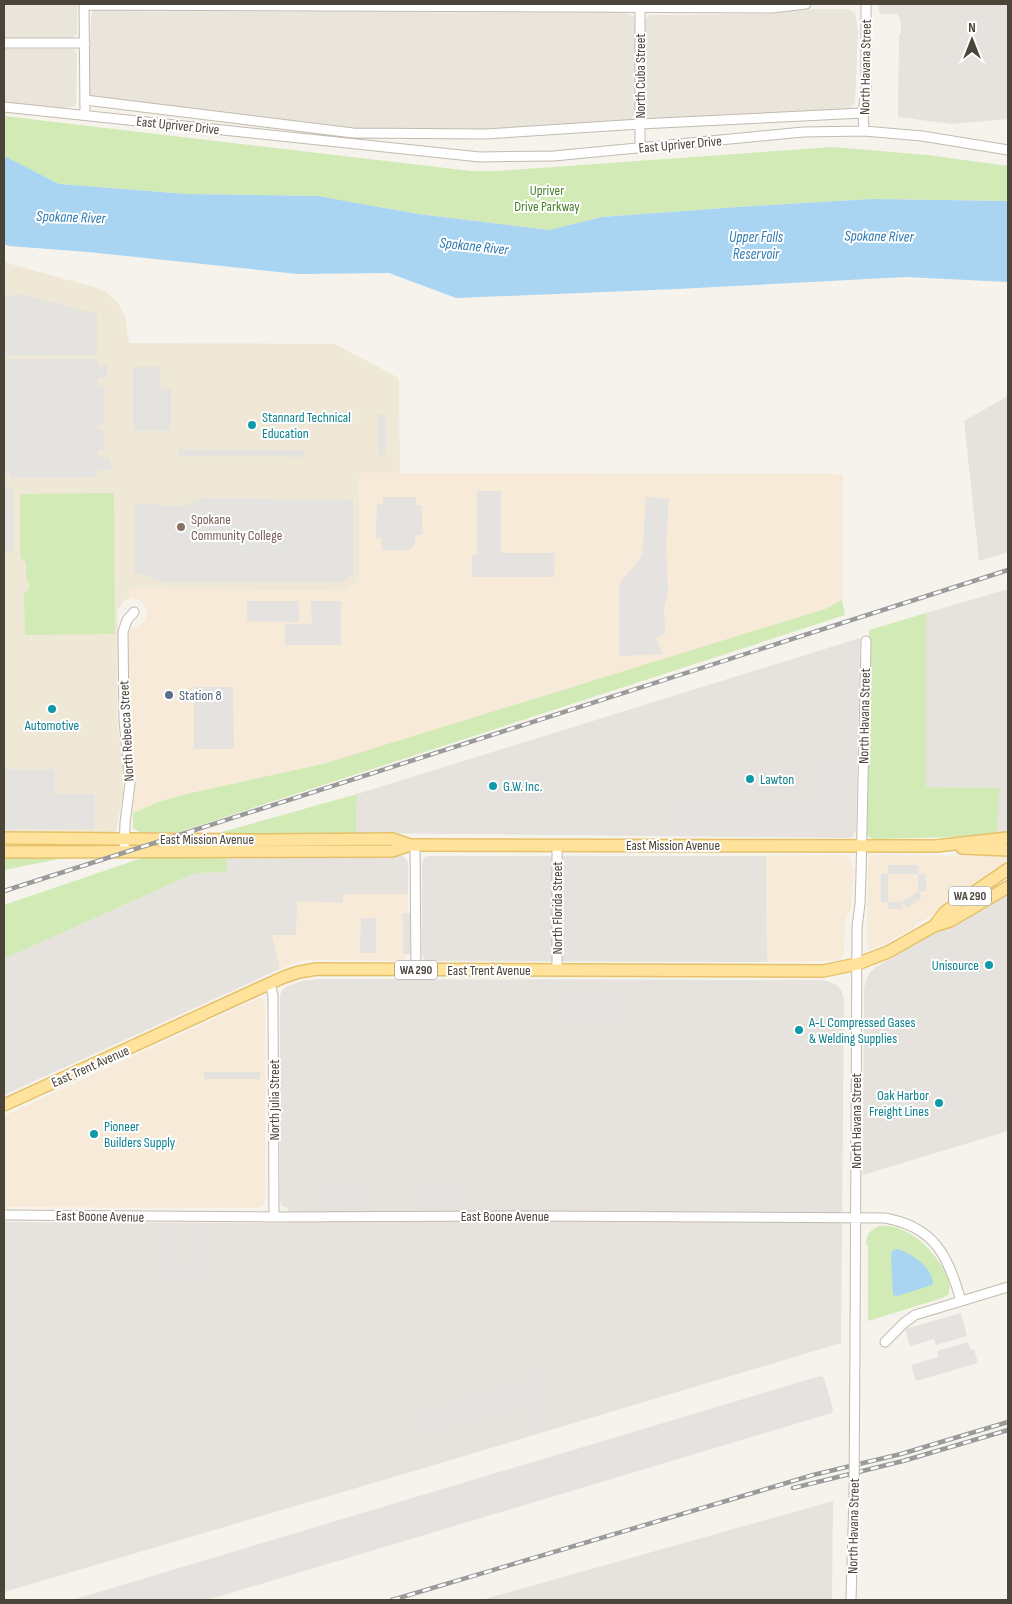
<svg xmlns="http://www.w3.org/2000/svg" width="1012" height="1604" font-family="'Sofia Sans Condensed',sans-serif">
<rect width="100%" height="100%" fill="#f6f3ec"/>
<path fill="#eae5da" d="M4 4H77V34L72 38H4Z
M813 9H848L855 13 858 30 855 102 851 108 848 109 652 120 648 119 645 116V20L649 15 768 14Z
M93 11 627 13 634 17 635 20V114L631 120 627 121 486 129H358L92 98 89 92 91 15Z
M4 49H73L75 50 77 54 76 105 72 107 63 108 4 102Z"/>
<path fill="#f7ead8" d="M359 473 843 474 842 600 825 609 667 659 617 676 323 764 186 794 158 802 132 813 135 792 131 736 129 718 128 638 129 633 133 627 138 626 145 620 147 610 140 600 129 599V588L342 591Z
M837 855H844L849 859 852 864 854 871 851 908 845 922 844 956 841 959 829 961 767 962 766 856Z
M876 855 1008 856V863L908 931 886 943 870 950 867 944 868 862 870 856Z
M343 894H408L407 956 401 961 309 960 297 962 280 969 272 935 296 934V901L342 903Z
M259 998 263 999 265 1004V1199L264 1204 262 1206 255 1208 4 1207V1116Z"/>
<path fill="#e6e2dd" d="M879 4H1008V119L952 124 898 117 899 34 901 33V21L897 14H881L879 12Z
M1008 396V552L979 561 964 421Z
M1008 589V834L997 836 998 788 926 787V613Z
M860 638 856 830 853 836 850 838 356 833 357 794Z
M402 856 407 860 408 863V894H343V903L297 901 296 935H272L280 969 4 1095V959L195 873 226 871 227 857Z
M429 856H766L767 962 429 961 425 960 422 954V863L425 857Z
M1008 890V1131L863 1175 864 988 866 980 870 972 876 967Z
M320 979 822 980 830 982 837 985 842 992 844 999 841 1343 424 1468 4 1592V1222L287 1223 288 1208 282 1206 280 1203V996L282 990 288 986 302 981Z
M833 1501 832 1600H481Z"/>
<path fill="#efe8d6" d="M4 262 97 288 108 293 118 303 125 316 129 343 335 344 399 378 400 473H359V581L342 591 129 588V599L124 601 118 610 117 717 123 766V794L116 830 113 834H4Z"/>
<path fill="#d2eab5" d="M4 116 471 171H498L832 147 928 155 1008 166V201L873 199 738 207 602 217 549 230 418 214 318 196 187 194 59 184 4 156Z
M114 493 115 634 25 635 24 594 29 589V582L26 580V563L20 557V494Z
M842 600 845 615 179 832 141 833 133 828V813L158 802 186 794 323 764 825 609Z
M926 613V787L999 788 997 836 873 839 869 837 867 834 869 630Z
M357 794 356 833 215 834Z
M4 857H69L4 870Z
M145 857H227V872L195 873 4 959V905Z
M879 1226C906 1223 932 1248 944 1270 948 1278 952 1286 948 1295L942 1298 868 1321V1245H866C866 1235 870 1230 879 1226Z"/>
<path fill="#e5e3e0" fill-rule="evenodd" d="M21 294 97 314V355L4 356V297Z
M4 359H97L98 365H107V378H100L97 380 98 386 104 387V424L97 425V429L104 430V450H98L97 455 99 457H110L112 470 97 471 96 477 10 478V473L7 472 6 478H4Z
M133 367H160L161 389H171V431H133Z
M378 414H386V455H378Z
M179 449 304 450V457L179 456Z
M4 482H6L7 489H13L14 551H5L4 558Z
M477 491H501V553H555L554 577H472V555H477Z
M383 497H416V505L422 506V535H416L414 545 410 550H382V538H376L377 504H383Z
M646 497 669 499 666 544 668 593 664 609 665 634 656 638 663 654 619 656V584L642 556Z
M201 498 353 500V575L339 583H166L134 572 135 504 184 506Z
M247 601H299V622L247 621Z
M311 601H341V645H285V624H312Z
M194 687H233L234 749H194Z
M823 765H840V826H673V803H822Z
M4 769H55V794H95L94 829H4Z
M888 865H918V874H926V891L919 892 922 897 907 908 903 903 902 909H888V902H881V874H888ZM888 874H918V891L902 902H888Z
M403 913H410V954H403Z
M361 918H376V953H360Z
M566 995H624V1021H566Z
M204 1072H260V1079H204Z
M326 1187H362L361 1208H325Z
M416 1189H452V1209H416Z
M160 1226H168V1267H197L198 1227H209L208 1274 160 1275Z
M961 1313 967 1336 936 1345 934 1339 910 1346 905 1329Z
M968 1342 971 1350 974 1349 978 1363 916 1381 911 1365 938 1357 937 1351Z
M535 1368H541L542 1429 535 1431Z
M820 1376 824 1378 833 1409 832 1413 207 1600H72Z
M515 1388 520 1402 420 1433 416 1419Z"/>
<path fill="#a9d4f2" d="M4 156 59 184 187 194 318 196 418 214 549 230 602 217 738 207 872 199 1008 201V282L906 277 677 289 456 298 389 273 298 274 88 252 9 246 4 244Z
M898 1249C912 1254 932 1267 933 1283L932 1285 897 1296 893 1295 891 1254 893 1250Z"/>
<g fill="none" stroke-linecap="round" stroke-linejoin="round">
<defs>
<path id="minor" d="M84 4 85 115
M84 5 772 8 806 4
M4 43H85
M85 100 353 133 486 134 640 124 863 113
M4 107 480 157 554 156 803 132 864 131 922 136 1008 150
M864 131 863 113 866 90V4
M640 148V4
M415 845 416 970
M124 852 125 823 130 783 124 720 123 632 127 620 134 612
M557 970V845
M270 983 273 996 274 1217
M4 1215 274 1217 530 1216 885 1218C935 1227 948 1256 961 1301
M885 1342 904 1323 915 1315 1008 1287
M855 1345 857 927 860 904 861 875 866 641
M851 1600 854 1495"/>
<path id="major" d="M4 838 270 840 392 839 410 845
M962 848 1008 850
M4 852 392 851 410 845H415L936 846 1008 838
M934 926 945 912 1008 869
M4 1105 284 977 299 972 317 969 823 971 857 964 888 952 934 926 950 921 1008 887"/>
</defs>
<use href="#minor" stroke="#c2bbae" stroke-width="11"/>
<use href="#major" stroke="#e6c16a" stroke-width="14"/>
<use href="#minor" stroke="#fff" stroke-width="9"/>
<use href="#major" stroke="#ffe39c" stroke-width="11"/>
<defs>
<path id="rail" d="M4 891 1008 570
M793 1488 903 1461 1008 1430
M392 1600 763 1490 813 1475 901 1454 1008 1422"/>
</defs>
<use href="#rail" stroke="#9a9a9a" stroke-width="4.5"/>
<use href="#rail" stroke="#fff" stroke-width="2.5" stroke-dasharray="8" stroke-linecap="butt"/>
<defs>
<path id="minor-bridge" d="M854 1495 855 1345"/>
</defs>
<use href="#minor-bridge" stroke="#c2bbae" stroke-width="11" stroke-linecap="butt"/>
<use href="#minor-bridge" stroke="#fff" stroke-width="9"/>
</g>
<g fill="#0f9aa8" stroke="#fff" stroke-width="2">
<circle cx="252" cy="425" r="5"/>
<circle cx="52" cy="709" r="5"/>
<circle cx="750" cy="779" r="5"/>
<circle cx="493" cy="786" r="5"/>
<circle cx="989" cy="965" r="5"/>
<circle cx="799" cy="1030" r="5"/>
<circle cx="939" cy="1103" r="5"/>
<circle cx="94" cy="1134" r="5"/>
</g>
<circle fill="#8d6e63" stroke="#fff" stroke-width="2" cx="181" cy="527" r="5"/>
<circle fill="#5c6f8a" stroke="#fff" stroke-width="2" cx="169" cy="695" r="5"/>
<g text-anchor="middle" stroke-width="4" stroke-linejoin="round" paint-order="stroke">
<g fill="#fff" stroke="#817c74" stroke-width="1">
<rect x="949" y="886.5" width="42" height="19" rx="4"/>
<rect x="395" y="960.5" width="42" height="19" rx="4"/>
</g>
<g font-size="12" font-weight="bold" fill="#4b4439">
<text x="970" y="900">WA 290</text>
<text x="416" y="974">WA 290</text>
</g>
<g font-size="14" fill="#4b4439" stroke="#fff">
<text transform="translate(865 67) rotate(-89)" y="5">North Havana Street</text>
<text transform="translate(640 76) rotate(-90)" y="5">North Cuba Street</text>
<text transform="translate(178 125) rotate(6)" y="5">East Upriver Drive</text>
<text transform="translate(680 144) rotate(-5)" y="5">East Upriver Drive</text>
<text transform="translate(864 716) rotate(-89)" y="5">North Havana Street</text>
<text transform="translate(126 731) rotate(-93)" y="5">North Rebecca Street</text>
<text x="207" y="844">East Mission Avenue</text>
<text x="673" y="850">East Mission Avenue</text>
<text transform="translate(557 908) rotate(-90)" y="5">North Florida Street</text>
<text x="489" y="975">East Trent Avenue</text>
<text transform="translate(90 1066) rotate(-24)" y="5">East Trent Avenue</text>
<text transform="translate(274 1100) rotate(-90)" y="5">North Julia Street</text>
<text transform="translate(856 1121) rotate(-90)" y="5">North Havana Street</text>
<text transform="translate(100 1216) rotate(1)" y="5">East Boone Avenue</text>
<text x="505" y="1221">East Boone Avenue</text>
<text transform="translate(853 1526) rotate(-89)" y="5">North Havana Street</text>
</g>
<g font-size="14" fill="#4a7f2a" stroke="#fff">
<text x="547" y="195">Upriver<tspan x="547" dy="16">Drive Parkway</tspan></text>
</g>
<g font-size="14" fill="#0d838f" stroke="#fff" text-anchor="start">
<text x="262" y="422">Stannard Technical<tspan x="262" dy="16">Education</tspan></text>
<text x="52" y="730" text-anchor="middle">Automotive</text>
<text x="760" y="784">Lawton</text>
<text x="503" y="791">G.W. Inc.</text>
<text x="979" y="970" text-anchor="end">Unisource</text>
<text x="809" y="1027">A-L Compressed Gases<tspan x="809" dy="16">&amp; Welding Supplies</tspan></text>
<text x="929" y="1100" text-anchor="end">Oak Harbor<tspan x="929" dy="16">Freight Lines</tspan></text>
<text x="104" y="1131">Pioneer<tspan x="104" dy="16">Builders Supply</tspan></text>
</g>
<g font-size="14" fill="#785e54" stroke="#fff" text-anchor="start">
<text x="191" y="524">Spokane<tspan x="191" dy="16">Community College</tspan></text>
</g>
<g font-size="14" fill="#4e5e75" stroke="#fff" text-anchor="start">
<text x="179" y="700">Station 8</text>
</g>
<g font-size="15" font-style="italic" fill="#2e7ab2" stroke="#fff">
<text transform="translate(71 217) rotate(2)" y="5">Spokane River</text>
<text transform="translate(879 236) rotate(1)" y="5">Spokane River</text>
<text x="756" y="242">Upper Falls<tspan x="756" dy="17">Reservoir</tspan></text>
<text transform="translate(474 246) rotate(6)" y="5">Spokane River</text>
</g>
</g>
<rect width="1012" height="1604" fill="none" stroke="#4b4439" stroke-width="10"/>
<g transform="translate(972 40)" stroke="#ffffff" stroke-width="4" paint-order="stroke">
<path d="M0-4L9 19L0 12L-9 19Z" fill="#4b4439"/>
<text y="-8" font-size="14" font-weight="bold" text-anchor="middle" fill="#4b4439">N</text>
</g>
</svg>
